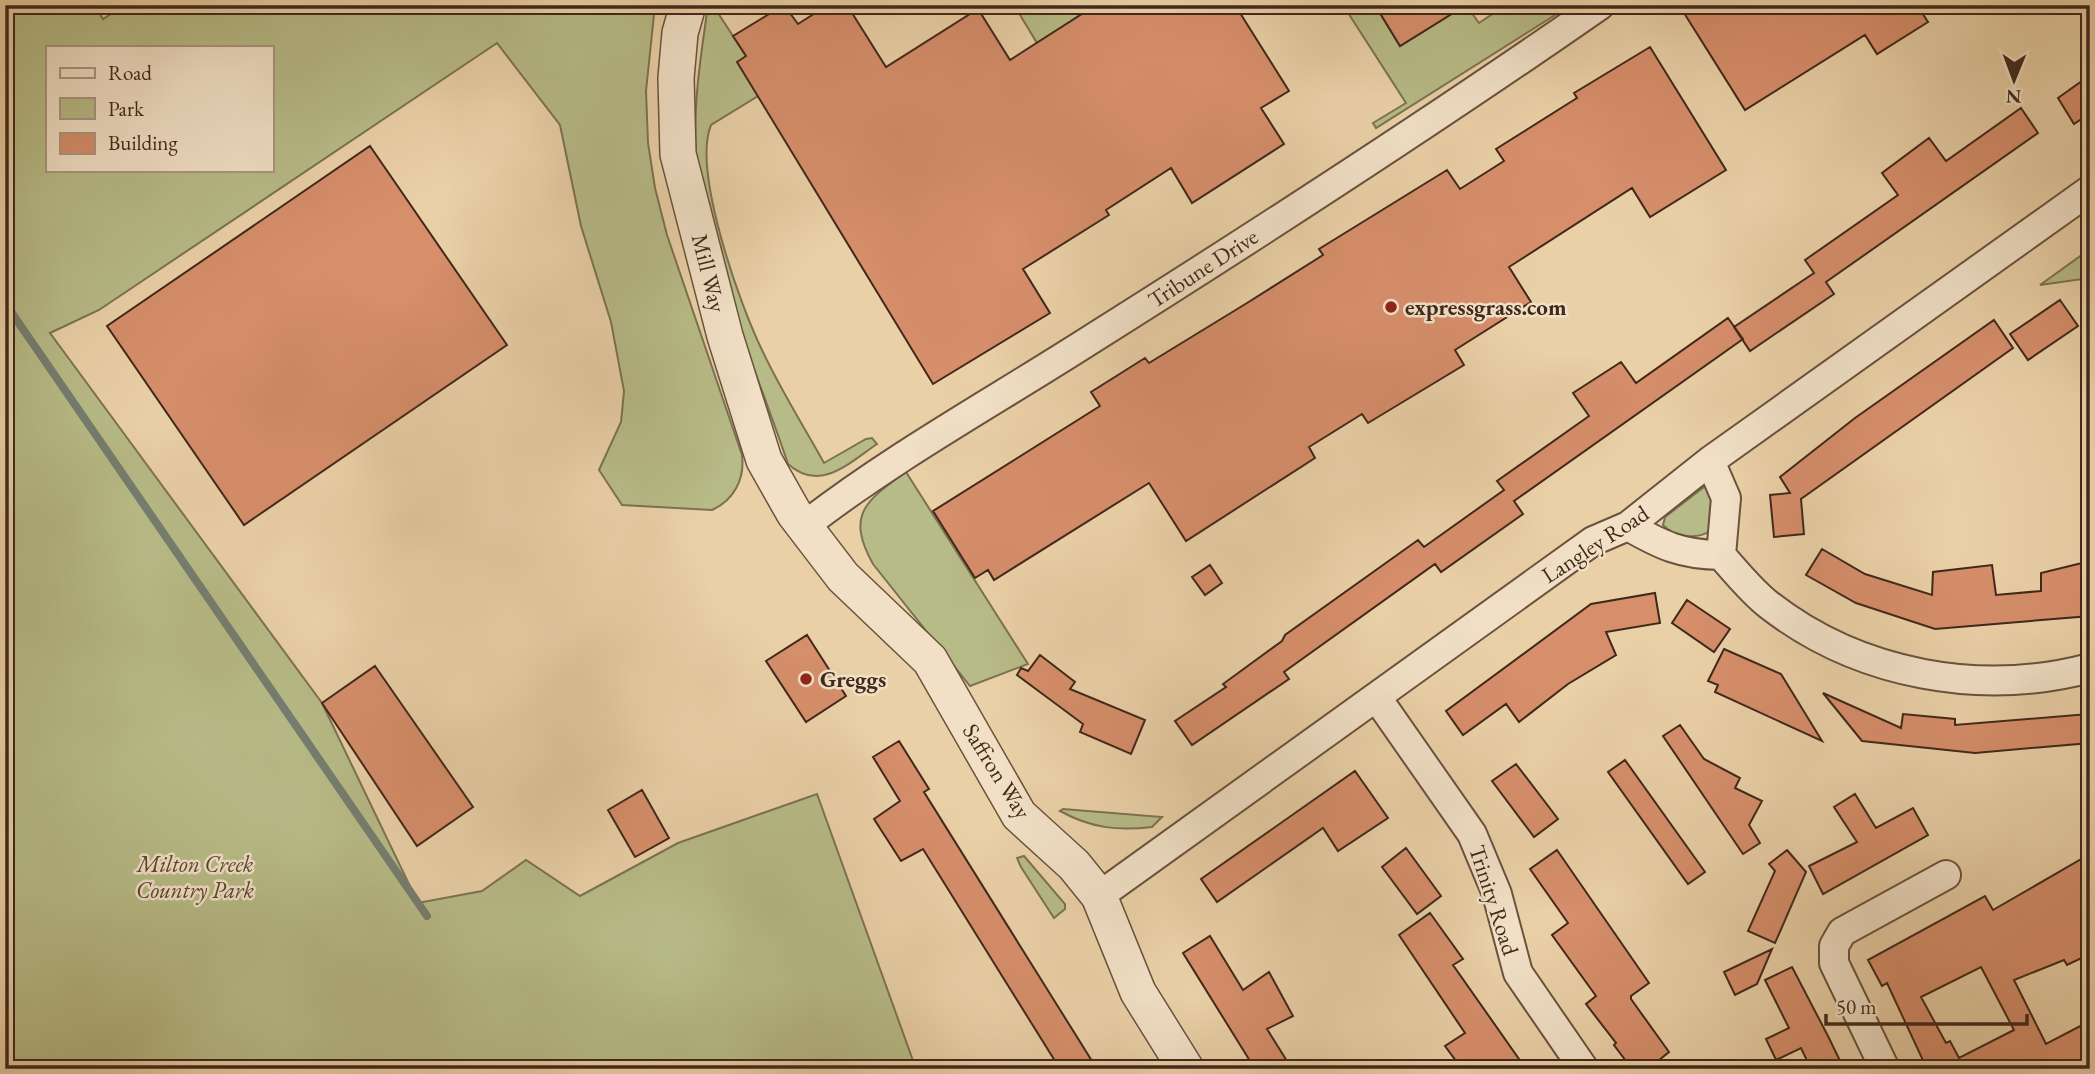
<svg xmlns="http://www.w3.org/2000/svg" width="2095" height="1074" font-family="'EB Garamond',serif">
<rect width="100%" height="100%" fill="#ead0a7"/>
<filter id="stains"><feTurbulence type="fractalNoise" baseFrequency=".00286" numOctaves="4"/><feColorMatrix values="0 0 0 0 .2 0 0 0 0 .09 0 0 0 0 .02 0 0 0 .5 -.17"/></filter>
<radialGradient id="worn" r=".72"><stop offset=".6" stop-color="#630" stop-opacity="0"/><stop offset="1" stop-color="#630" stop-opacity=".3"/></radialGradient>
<path fill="#b7bb87" stroke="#7c7251" stroke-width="2" fill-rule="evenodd" d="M5 5H94L103 19 125 5H477L481 12 520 5H655L646 91 648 143 655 188 667 235 742 455C745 479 734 500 712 510L622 505 599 470 621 422 624 391 611 322 581 226 560 125 497 43 99 310 50 333 322 703 418 903 482 891 526 860 580 896 678 843 817 794 916 1069H5ZM47 47H271V170H47Z
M708 5H722L716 10 746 56 758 96 711 125C692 171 740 305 762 350 780 389 803 425 824 463L866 439 872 438 877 444C849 463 820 493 788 464 756 368 704 253 696 153 693 103 701 55 708 5Z
M1014 5H1096L1037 43Z
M1343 5H1375L1400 46 1466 5 1479 23 1506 5H1560L1563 10 1376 128 1373 123 1406 103Z
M2090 249V278L2040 285Z
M906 472 1028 664 970 686 873 564C845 514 867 500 906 472Z
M1704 487 1713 491 1710 531C1697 540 1674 537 1663 525L1665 517Z
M1063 809 1162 817 1152 827C1117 831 1091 828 1060 811Z
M1024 856 1065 904V909L1054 918 1021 867 1017 858Z"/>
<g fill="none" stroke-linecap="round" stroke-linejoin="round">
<path stroke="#757e70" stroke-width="8" d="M5 303 427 916"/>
</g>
<path fill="#d68e6b" stroke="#40281b" stroke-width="2" fill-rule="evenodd" d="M784 5 798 24 828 5H847L886 67 978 9 1010 60 1096 5H1235L1289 91 1261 108 1284 144 1192 203 1171 168 1106 210 1109 215 1023 269 1050 313 933 384 737 62 746 56 733 36Z
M1375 5H1466L1400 46Z
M1679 5H1917L1928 22 1877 54 1865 35 1745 110Z
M1650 47 1726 170 1650 217 1632 188 1509 267 1531 302 1455 350 1464 365 1368 423 1362 414 1309 447 1315 458 1186 541 1149 483 994 580 988 570 975 578 933 511 1100 406 1091 392 1145 358 1149 363 1247 303 1323 255 1319 249 1447 170 1460 189 1504 161 1496 149 1577 98 1574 93Z
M2082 81 2090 92V113L2074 124 2058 98Z
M2021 108 2038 133 1826 282 1834 294 1750 351 1734 327 1814 273 1805 260 1898 195 1882 173 1929 138 1946 161Z
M370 146 507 345 244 525 107 326Z
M2060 300 2078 326 2028 360 2010 334Z
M1728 318 1743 339 1514 501 1523 514 1441 572 1435 564 1284 672 1289 679 1192 745 1175 721 1226 687 1223 684 1282 641 1285 635 1418 540 1424 547 1504 490 1497 481 1589 416 1573 393 1621 362 1636 383Z
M1994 320 2013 348 1801 499 1804 534 1774 537 1770 495 1790 493 1780 477 1855 418Z
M1822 549 1865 574 1932 595 1933 572 1992 565 1996 595 2041 591V573L2090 561V616L1935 629 1856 603 1806 575Z
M1210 565 1222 583 1205 595 1192 577Z
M1655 593 1660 623 1606 632 1616 655 1568 684 1519 722 1506 704 1463 735 1446 711 1591 604Z
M1687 600 1730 629 1714 652 1672 623Z
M807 635 846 696 806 722 766 661Z
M1724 649 1781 674 1822 741 1715 692 1718 685 1708 681Z
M1040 655 1075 682 1070 689 1145 720 1131 754 1080 732 1083 724 1017 675 1021 668 1028 671Z
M375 666 473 807 417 846 322 703Z
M1823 693 1901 728 1903 714 1955 719V725L2088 714 2090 743 1975 753 1862 741Z
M1680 725 1704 759 1740 778 1735 788 1762 801 1749 825 1760 843 1743 854 1663 736Z
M899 741 929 789 924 792 1097 1069H1060L923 849 901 861 874 819 900 801 873 757Z
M1625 760 1705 872 1688 884 1608 772Z
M1516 764 1558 819 1534 837 1492 781Z
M1355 771 1388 818 1338 851 1323 828 1217 902 1201 879Z
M642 790 669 838 635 857 608 810Z
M1855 794 1876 828 1913 808 1928 835 1823 894 1809 866 1857 842 1834 807Z
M1406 848 1441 896 1417 914 1382 867Z
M1557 850 1649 983 1631 996V999L1669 1052 1648 1069H1632L1614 1045 1616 1043 1586 1004 1596 996 1552 935 1568 923 1530 869Z
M1787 850 1806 872 1775 943 1748 931 1775 871 1769 864Z
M2090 854V954L2067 965 2064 960 2014 980 2046 1044 2090 1021V1069H1927L1887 983 1882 986 1868 960 1985 896 1993 910ZM1981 967 2014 1030 1959 1058 1950 1041 1946 1043 1921 997Z
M1430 913 1463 959 1453 965 1526 1069H1462L1445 1046 1465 1033 1399 935Z
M1210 936 1243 990 1269 972 1293 1016 1267 1029 1292 1069H1255L1183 953Z
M1772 949 1757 984 1735 995 1724 972Z
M1792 967 1829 1038 1844 1069H1811L1801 1048 1776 1060 1766 1039 1789 1028 1765 980Z"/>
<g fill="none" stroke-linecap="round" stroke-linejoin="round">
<defs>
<path id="minor" d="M1710 461 1726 498 1721 555
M1628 526C1661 545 1682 555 1721 555 1736 572 1752 592 1769 605 1859 675 1981 697 2090 668
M803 527C890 459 993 402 1087 342 1260 233 1432 122 1600 5
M1377 698 1472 834 1497 894 1518 973 1584 1069
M1099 896 1593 541 1628 526 1710 461 2090 190
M1885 1069 1834 963V946L1842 932 1946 875"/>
<path id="tertiary" d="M688 5 680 33 676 78 678 154 725 336 764 460 794 513 843 577 930 660 1019 815 1074 865 1099 896 1138 992 1186 1069"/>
</defs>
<use href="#minor" stroke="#6a523e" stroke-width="32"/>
<use href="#tertiary" stroke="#6a523e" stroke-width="38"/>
<use href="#minor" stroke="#f1e0c6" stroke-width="28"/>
<use href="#tertiary" stroke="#f1e0c6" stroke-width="35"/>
</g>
<g fill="#8f2418" stroke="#f1e0c6" stroke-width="2.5">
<circle cx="1391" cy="307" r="7"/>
<circle cx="806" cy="679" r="7"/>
</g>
<g text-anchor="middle" stroke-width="5" stroke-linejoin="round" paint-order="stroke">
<g font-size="23" fill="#40281b" stroke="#f1e0c6">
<text transform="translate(1203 268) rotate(-33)" y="8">Tribune Drive</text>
<text transform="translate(709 273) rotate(76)" y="8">Mill Way</text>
<text transform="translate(1595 544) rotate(-33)" y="8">Langley Road</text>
<text transform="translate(997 771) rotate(58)" y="8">Saffron Way</text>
<text transform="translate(1494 900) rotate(72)" y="8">Trinity Road</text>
</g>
<g font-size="23" font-weight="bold" fill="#40281b" stroke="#f1e0c6" text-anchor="start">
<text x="1405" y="315">expressgrass.com</text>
<text x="820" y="687">Greggs</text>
</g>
<g font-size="23" font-style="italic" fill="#584531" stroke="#f1e0c6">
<text x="195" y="872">Milton Creek<tspan x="195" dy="26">Country Park</tspan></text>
</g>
</g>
<rect width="2095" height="1074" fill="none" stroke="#ead0a7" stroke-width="28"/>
<rect x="7" y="7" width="2081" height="1060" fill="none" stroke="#40281b" stroke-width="3.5"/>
<rect x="14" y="14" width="2067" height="1046" fill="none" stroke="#40281b" stroke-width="2"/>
<rect x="46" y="46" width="228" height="126" fill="#f1e0c6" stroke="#aa9682" stroke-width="2"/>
<rect x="60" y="68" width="35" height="10" fill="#f1e0c6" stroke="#aa9682" stroke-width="2"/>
<text x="108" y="80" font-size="21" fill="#40281b">Road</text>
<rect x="60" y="98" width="35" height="21" fill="#b7bb87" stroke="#aa9682" stroke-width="2"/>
<text x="108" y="116" font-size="21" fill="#40281b">Park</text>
<rect x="60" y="133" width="35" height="21" fill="#d68e6b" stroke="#aa9682" stroke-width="2"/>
<text x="108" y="150" font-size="21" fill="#40281b">Building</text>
<g transform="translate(2014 80) rotate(181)" stroke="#f1e0c6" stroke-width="5" paint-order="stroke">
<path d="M0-5L12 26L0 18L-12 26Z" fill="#40281b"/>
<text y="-10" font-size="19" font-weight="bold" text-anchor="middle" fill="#40281b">N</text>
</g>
<path d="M1826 1014v10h201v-10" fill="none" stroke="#40281b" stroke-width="3.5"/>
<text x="1836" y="1014" font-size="21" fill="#40281b" stroke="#f1e0c6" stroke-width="5" paint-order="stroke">50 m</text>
<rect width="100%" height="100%" filter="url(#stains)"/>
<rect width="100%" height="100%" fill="url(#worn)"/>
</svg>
